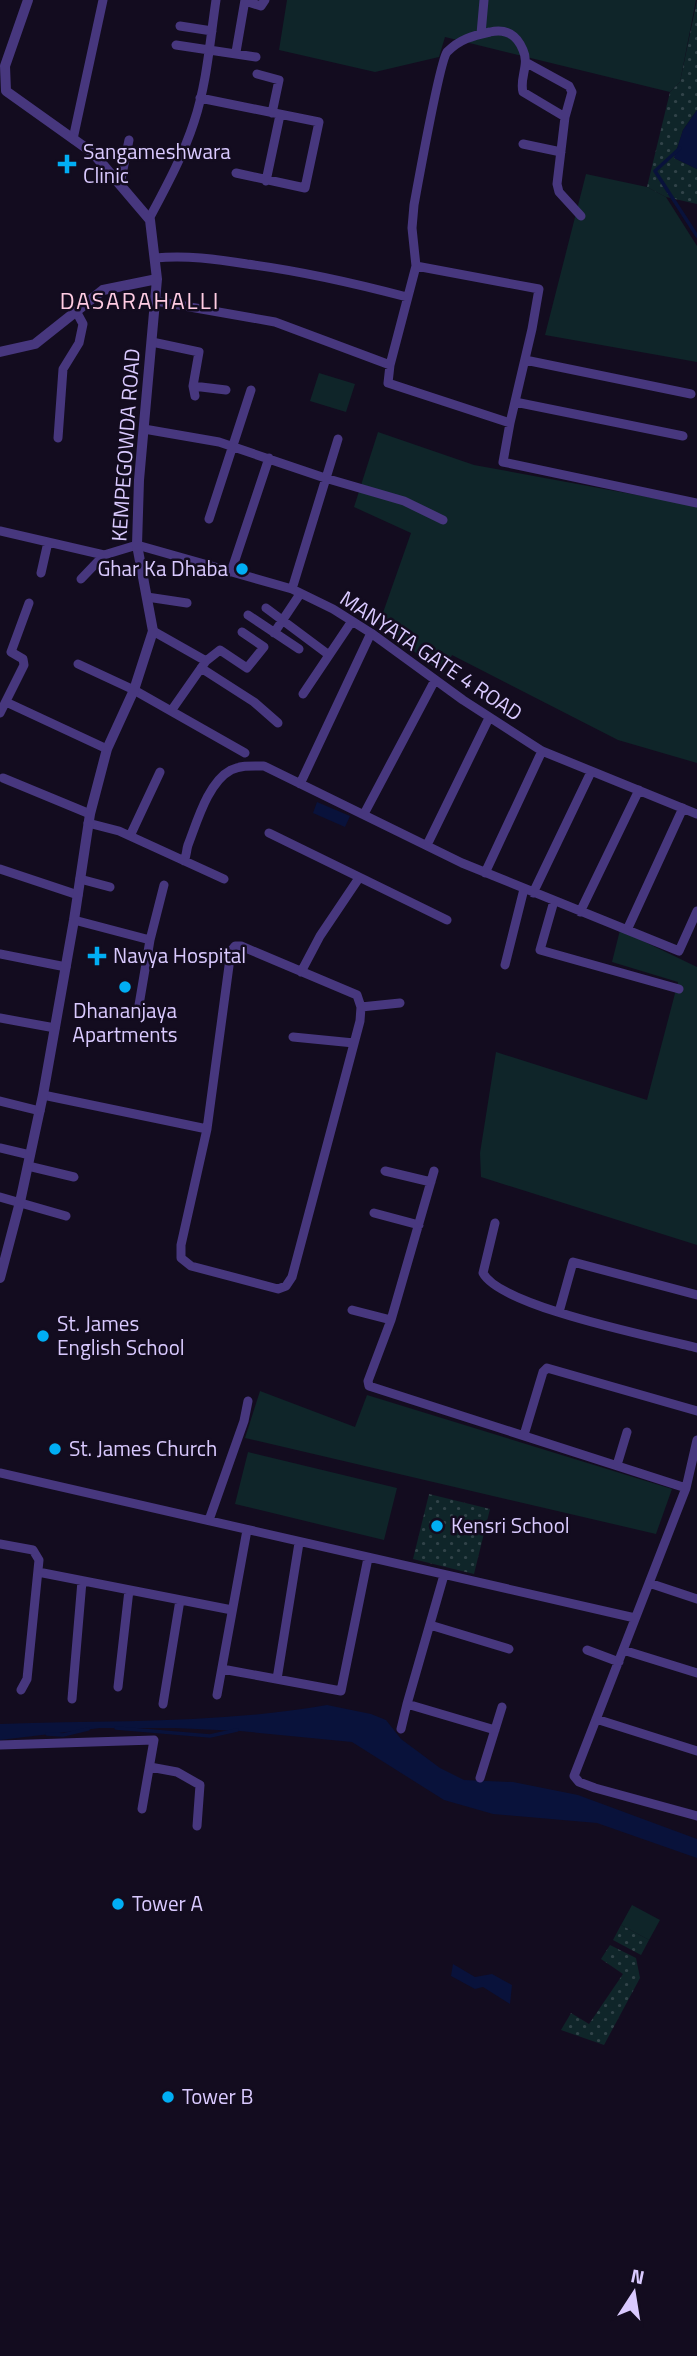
<svg xmlns="http://www.w3.org/2000/svg" width="697" height="2356" font-family="'Titillium Web',sans-serif">
<defs>
<pattern id="park-dots" width="8" height="8" patternUnits="userSpaceOnUse" patternTransform="scale(1.75)"><rect width="8" height="8" fill="#0f2529"/><path d="M2 2h.1M6 6h.1" fill="none" stroke="#314349" stroke-width="1.8" stroke-linecap="round"/></pattern>
</defs>
<rect width="100%" height="100%" fill="#130c1f"/>
<path fill="#0f2529" d="M287 0H696L680 82 670 92 445 37 439 57 375 72 279 50Z
M586 174 647 187 666 197 697 246V362L545 335Z
M319 373 355 384 346 412 310 401Z
M378 432 474 465 697 506V763L618 740 452 655 443 674 379 624 411 533 354 507Z
M620 930 697 967V1245L481 1177 480 1153 496 1052 647 1100 678 982 612 962Z
M260 1391 355 1427 367 1395 672 1489 656 1534 245 1438Z
M248 1452 397 1488 384 1540 235 1504Z
M632 1905 660 1920 649 1940 621 1925Z"/>
<path fill="url(#park-dots)" d="M697 0V110L683 130 674 158 697 169V204L666 197 647 187 670 92 680 82Z
M429 1494 490 1509 474 1574 413 1559Z
M621 1925 649 1940 641 1955 613 1940Z
M610 1945 636 1958 640 1978 604 2045 561 2030 571 2013 589 2024 623 1974 601 1959Z"/>
<path fill="#09123b" d="M697 110V169L674 158 683 130Z
M317 802 350 816 345 827 313 813Z
M327 1705 371 1714 386 1720 401 1739 440 1768 464 1780 513 1782 578 1795 697 1839V1858L597 1823 493 1814 444 1800 352 1742 240 1731 175 1728H100L0 1740V1724C109 1720 219 1724 327 1705Z
M453 1964 475 1977 492 1974 512 1985 510 2004 483 1987 475 1989 451 1976Z"/>
<g fill="none" stroke-linecap="round" stroke-linejoin="round">
<path stroke="#09123b" stroke-width="3.5" d="M680 148 655 171 697 236
M116 1728 210 1736 237 1730
M47 1734 63 1735 88 1729"/>
<path stroke="#47377e" stroke-width="9" d="M245 1 261 6 265 0
M180 26 212 31
M481 34 484 0
M176 45 256 57
M236 52 245 0
M527 63 569 86 572 92 565 117
M257 74 279 80 272 113
M200 98 319 122 305 188 236 173
M73 139 103 0
M523 144 561 152
M266 181 280 115
M120 184 129 140
M149 219C166 187 183 156 194 122 207 83 210 40 216 0
M155 258C186 255 216 259 247 264 301 271 354 283 407 297
M416 266 539 289 532 329 510 423 388 383 390 365 416 266 412 228 414 205C418 183 440 61 447 52 460 39 472 36 490 32 506 28 517 35 523 50 530 65 519 78 523 92L565 117 557 184 559 192 581 216
M156 301 275 322 390 365
M152 342 199 352 193 386 195 396
M525 360 691 394
M193 386 226 390
M515 402 683 436
M510 423 503 462 697 503
M144 429 219 442 325 478 404 501 443 520
M58 438 63 369 79 343 83 324 76 311
M209 519 251 390
M0 531 104 555 137 545 292 589 333 609 371 633 463 700 542 751 697 814
M231 572 269 458
M41 573 48 542
M81 579 104 555
M292 589 338 439
M147 597 187 603
M266 608 329 655
M248 615 299 649
M153 631 206 661
M274 633 300 594
M78 664 134 690 245 753
M201 668 254 702 278 723
M303 694 352 621
M6 702 107 749
M171 711 206 661 220 650 247 668 264 647 242 632
M0 713 24 665 23 659 11 652 29 603
M3 778 90 814
M300 784 371 633
M364 814 435 680
M88 823 119 831 224 879
M269 833 447 920
M130 836 160 772
M427 845 489 718
M184 861C187 855 186 851 188 845 197 822 208 782 231 770 242 765 252 766 264 766L462 863 679 951 697 911
M0 869 78 895
M485 873 542 751
M80 879 110 887
M533 893 591 772
M554 901 540 950 679 989
M580 912 639 790
M74 920 150 940 139 1005
M627 930 683 808
M150 940 164 885
M235 946H241L357 995 361 1007 360 1021 292 1277 286 1286 278 1289 191 1266 181 1258V1245L207 1129 231 951Z
M0 954 66 967
M505 965 524 889
M301 972 320 936 359 878
M361 1007 400 1003
M0 1018 55 1028
M293 1037 354 1043
M43 1095 207 1129
M0 1101 40 1111
M0 1148 30 1155
M28 1166 74 1177
M385 1171 431 1182
M434 1171 391 1320 368 1381 369 1386 686 1488
M0 1197 66 1216
M374 1213 419 1225
M495 1223 483 1273C501 1307 655 1337 697 1348
M352 1310 391 1320
M559 1312 573 1262 697 1295
M524 1435 543 1372 547 1368 697 1411
M697 1440 686 1488 574 1776 579 1782 595 1788 697 1816
M617 1465 627 1432
M0 1473 635 1618
M209 1520 244 1421 248 1401
M0 1544 33 1550 39 1560 27 1679 21 1690
M38 1572 232 1610
M444 1575 407 1704 495 1730
M649 1583 697 1599
M430 1625 509 1649
M587 1650 619 1662
M623 1650 697 1673
M222 1669 341 1691 368 1558
M277 1679 299 1543
M118 1687 129 1590
M217 1695 247 1530
M72 1699 82 1581
M163 1704 180 1600
M596 1719 697 1751
M401 1729 407 1704
M0 1745 154 1740 142 1809
M150 1767 177 1772 200 1785 197 1826
M480 1778 502 1707"/>
<path stroke="#47377e" stroke-width="10" d="M0 352 35 344 103 290 157 279
M0 1278 20 1202 43 1095 74 920 90 814 107 749 134 690 153 631 137 545 139 480 157 279 150 220 93 153 6 91 5 66 28 0"/>
</g>
<g fill="#01aef4" stroke="#130c1f" stroke-width="2.5">
<path d="M63.5 153.5h7v7h7v7h-7v7h-7v-7h-7v-7h7z"/>
<circle cx="242" cy="569" r="7"/>
<path d="M93.5 945.5h7v7h7v7h-7v7h-7v-7h-7v-7h7z"/>
<circle cx="125" cy="987" r="7"/>
<circle cx="43" cy="1336" r="7"/>
<circle cx="55" cy="1449" r="7"/>
<circle cx="437" cy="1526" r="7"/>
<circle cx="118" cy="1904" r="7"/>
<circle cx="168" cy="2097" r="7"/>
</g>
<g text-anchor="middle" stroke-width="5" stroke-linejoin="round" paint-order="stroke">
<g font-size="21" fill="#dacaff" stroke="#130c1f" text-anchor="start">
<text x="83" y="159">Sangameshwara<tspan x="83" dy="24">Clinic</tspan></text>
<text x="228" y="576" text-anchor="end">Ghar Ka Dhaba</text>
<text x="113" y="963">Navya Hospital</text>
<text x="125" y="1018" text-anchor="middle">Dhananjaya<tspan x="125" dy="24">Apartments</tspan></text>
<text x="57" y="1331">St. James<tspan x="57" dy="24">English School</tspan></text>
<text x="69" y="1456">St. James Church</text>
<text x="451" y="1533">Kensri School</text>
<text x="132" y="1911">Tower A</text>
<text x="182" y="2104">Tower B</text>
</g>
<g font-size="21" fill="#dacaff" stroke="#130c1f">
<text transform="translate(126 445) rotate(-86)" y="7">KEMPEGOWDA ROAD</text>
<text transform="translate(431 656) rotate(34)" y="7">MANYATA GATE 4 ROAD</text>
</g>
<g font-size="23" letter-spacing="2" fill="#ffcce3" stroke="#130c1f">
<text x="140" y="309">DASARAHALLI</text>
</g>
</g>
<g transform="translate(634 2293) rotate(12)" stroke="#130c1f" stroke-width="5" paint-order="stroke">
<path d="M0-5L12 26L0 18L-12 26Z" fill="#dacaff"/>
<text y="-10" font-size="19" font-weight="bold" text-anchor="middle" fill="#dacaff">N</text>
</g>
</svg>
